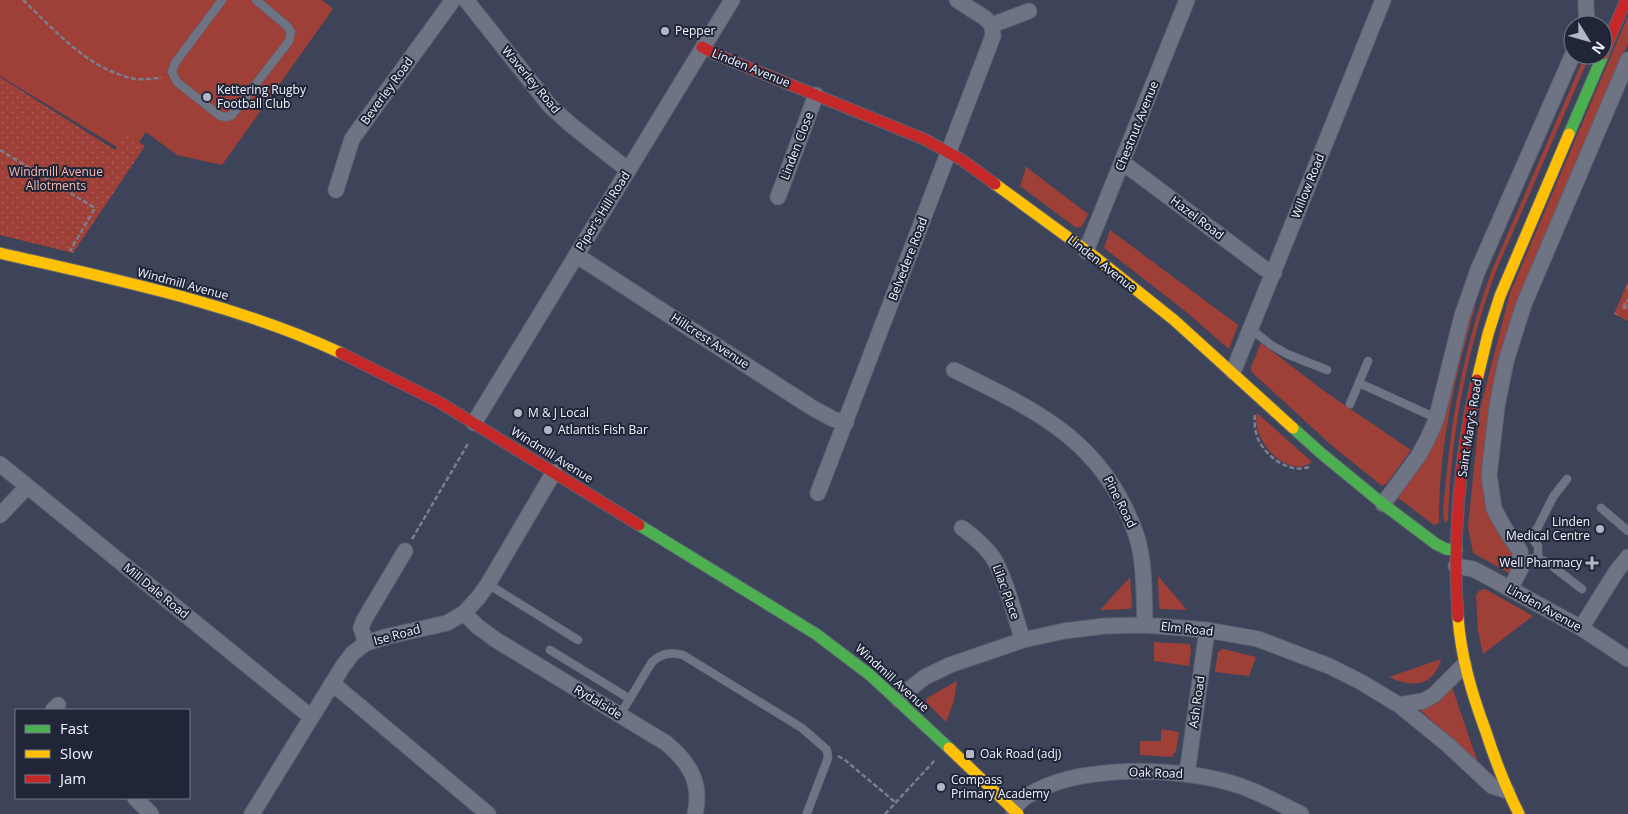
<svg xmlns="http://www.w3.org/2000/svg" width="1628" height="814" font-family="'Open Sans',sans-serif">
<defs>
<pattern id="cemetery-stones" width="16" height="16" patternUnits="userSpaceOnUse" patternTransform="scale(1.25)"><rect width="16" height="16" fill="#9e3f38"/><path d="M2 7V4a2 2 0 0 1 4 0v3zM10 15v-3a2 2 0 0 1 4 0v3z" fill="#ac5b56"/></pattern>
<pattern id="garden-dots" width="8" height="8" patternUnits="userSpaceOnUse" patternTransform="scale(1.25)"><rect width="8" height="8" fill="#9e3f38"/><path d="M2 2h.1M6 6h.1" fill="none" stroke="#ac5b56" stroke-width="1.8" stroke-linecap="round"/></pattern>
</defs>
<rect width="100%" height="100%" fill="#3d445a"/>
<path fill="#9e3f38" d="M0 0H322L333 9 222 165 177 155 146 132 130 155 0 76Z
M1628 16V44L1551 222 1491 404 1485 442 1483 476 1514 553V567L1509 573 1473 553 1468 527 1480 409 1510 293Z
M1585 55H1590L1496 271C1466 351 1451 435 1448 520L1445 523C1441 511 1445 494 1446 481 1452 409 1467 338 1492 270Z
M1025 166 1088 214 1082 226 1077 228 1075 227 1020 186 1025 171Z
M1110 230 1238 325 1229 349 1185 311 1104 248Z
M1470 306 1475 307C1455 376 1439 447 1439 519V523L1434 525 1397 497 1423 458Z
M1261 343 1324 391 1411 450 1387 483 1382 486 1330 444 1255 375 1251 371V367Z
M1257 413 1312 462C1287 481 1250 438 1257 413Z
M1158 576 1187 610 1161 609 1159 606Z
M1130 577 1132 606 1129 609 1100 610Z
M1483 589 1487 590 1533 616 1483 654 1478 631 1476 595 1479 591Z
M1154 642 1190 644 1191 650 1189 666 1154 661Z
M1223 649 1256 657 1249 676 1215 672 1218 652Z
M1441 659C1434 687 1411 688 1389 677Z
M957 681 954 701 946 722 926 702 927 698Z
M1452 687 1478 763 1477 764 1448 735 1421 711 1423 707 1438 701Z
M1161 729 1179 732 1176 751 1172 757 1140 755V741H1161Z"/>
<path fill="url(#cemetery-stones)" d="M1628 282V321L1614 314Z"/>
<path fill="url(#garden-dots)" d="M0 77 115 150 127 134 145 146 73 253 0 235Z"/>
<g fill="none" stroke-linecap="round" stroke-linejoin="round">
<defs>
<path id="lane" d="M222 0 175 63 172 72 177 82 220 116 227 117 232 115 289 41 291 32 287 26 256 0
M1251 329 1271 345 1287 354 1327 370
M1359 383 1436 418
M1350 404 1368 361
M1601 508 1628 531
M1538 558V546L1531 537 1538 527 1553 497 1567 479
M1521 560 1538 558 1548 563 1582 589
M488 584 578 640
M550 650 630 699
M620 715 652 662C662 653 671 652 683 655L802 728 827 750 828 758 807 813"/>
<path id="street" d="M466 0 550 106 571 125 628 170
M957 0 985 18 992 25
M992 25 1029 11
M1586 25C1588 17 1585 8 1586 0
M1122 162 1265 269 1274 273
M336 190 352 139 453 0
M778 197 816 95
M1086 251 1187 0
M576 255 811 407 833 419 846 423
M954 370C1024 405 1088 432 1124 506 1130 518 1136 531 1139 545 1145 570 1144 599 1145 625
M1233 372 1383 0
M474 423 732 0
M0 464 311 717
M818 493 993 36 992 25
M1383 504 1419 455 1428 438 1436 420 1462 316 1478 270 1573 54
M0 515 27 487
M962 528C974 537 988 548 995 561 1008 584 1014 615 1023 640
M1456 566 1473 569 1492 579 1581 628 1628 659
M1510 589 1521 568 1520 551 1505 529 1494 509 1489 475 1497 406 1506 361 1524 304 1628 60
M464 613 477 626 496 640 666 743C690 763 702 783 695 814
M1581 628 1616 572 1628 557
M366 643 361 628 364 620 405 551
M332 683 488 814
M899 700 911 688 925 677 950 665 1023 640 1064 631 1105 626 1145 625 1207 630 1258 639 1329 666 1361 682 1399 705 1448 745 1492 786 1507 791
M1399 705 1423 701 1434 695 1464 665
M53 710 58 705
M1187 774 1207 630
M135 798 151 814
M1013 809C1017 805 1022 799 1027 796 1077 764 1176 767 1231 783 1256 790 1278 803 1301 814
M252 814 343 666 353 653 366 643 389 636 447 623 464 613 478 598 488 584 554 472"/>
<path id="fast" d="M1569 134 1603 55
M1293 428 1322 454 1383 504 1436 544 1446 549 1457 550
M639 525 816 634 870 675 949 748"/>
<path id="slow" d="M995 184 1095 257 1174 320 1293 428
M0 253C116 280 233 303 341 353
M1477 380 1488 334 1500 296 1569 134
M1458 617C1461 658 1472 694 1486 732 1495 760 1506 788 1519 814
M949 748 1018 814"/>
<path id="jam" d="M702 47 715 54 924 139 962 160 995 184
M1603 54 1626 0
M341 353 439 402 639 525
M1458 617C1452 540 1460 455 1477 380"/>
</defs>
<use href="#lane" stroke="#5c6170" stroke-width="9"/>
<use href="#street" stroke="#5c6170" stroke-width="17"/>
<use href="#fast" stroke="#5c6170" stroke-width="13"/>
<use href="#slow" stroke="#5c6170" stroke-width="13"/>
<use href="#jam" stroke="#5c6170" stroke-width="13"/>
<path stroke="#797f8d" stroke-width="2.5" stroke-dasharray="5 2.5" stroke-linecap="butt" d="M23 0C55 30 87 68 131 78 141 81 153 78 162 78
M0 150 95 208 70 251
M1624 309 1628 299
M1255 415C1254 423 1255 432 1258 439 1266 457 1290 474 1309 467
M412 539 469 442
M838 756 845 760 895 802
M885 814 936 759"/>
<use href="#lane" stroke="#6f7485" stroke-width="8"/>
<use href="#street" stroke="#6f7485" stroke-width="15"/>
<use href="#fast" stroke="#4caf50" stroke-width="11"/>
<use href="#slow" stroke="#ffc107" stroke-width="11"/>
<use href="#jam" stroke="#c62828" stroke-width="11"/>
</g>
<g fill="#b2b7c5" stroke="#202638" stroke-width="2">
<circle cx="665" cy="31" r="5"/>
<circle cx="207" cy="97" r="5"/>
<circle cx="518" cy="413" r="5"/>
<circle cx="548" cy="430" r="5"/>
<circle cx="1600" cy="529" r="5"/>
<path d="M1589.5 555.5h5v5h5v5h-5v5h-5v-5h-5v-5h5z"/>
<rect x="965" y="749" width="10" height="10" rx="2.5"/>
<circle cx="941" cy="787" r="5"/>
</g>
<g text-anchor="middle" stroke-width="4" stroke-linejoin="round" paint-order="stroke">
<g font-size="12" fill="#f1f5ff" stroke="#202638" text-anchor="start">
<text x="675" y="35">Pepper</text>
<text x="217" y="94">Kettering Rugby<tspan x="217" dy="14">Football Club</tspan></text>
<text x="528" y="417">M &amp; J Local</text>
<text x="558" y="434">Atlantis Fish Bar</text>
<text x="1590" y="526" text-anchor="end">Linden<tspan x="1590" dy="14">Medical Centre</tspan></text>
<text x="1582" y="567" text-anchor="end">Well Pharmacy</text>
<text x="980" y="758">Oak Road (adj)</text>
<text x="951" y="784">Compass<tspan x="951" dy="14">Primary Academy</tspan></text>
</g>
<g font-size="12" fill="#f1f5ff" stroke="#202638">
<text transform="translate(751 68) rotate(22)" y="4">Linden Avenue</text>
<text transform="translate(531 80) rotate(50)" y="4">Waverley Road</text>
<text transform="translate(387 91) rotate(-54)" y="4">Beverley Road</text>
<text transform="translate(1137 126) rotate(-68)" y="4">Chestnut Avenue</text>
<text transform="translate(797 146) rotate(-69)" y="4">Linden Close</text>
<text transform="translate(1308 186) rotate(-68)" y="4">Willow Road</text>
<text transform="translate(603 211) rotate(-58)" y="4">Piper's Hill Road</text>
<text transform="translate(1197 218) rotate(37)" y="4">Hazel Road</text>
<text transform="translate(908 259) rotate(-69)" y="4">Belvedere Road</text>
<text transform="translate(1102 264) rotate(38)" y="4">Linden Avenue</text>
<text transform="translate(183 284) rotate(15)" y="4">Windmill Avenue</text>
<text transform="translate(710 341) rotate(33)" y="4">Hillcrest Avenue</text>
<text transform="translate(1470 428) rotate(-81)" y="4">Saint Mary's Road</text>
<text transform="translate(552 455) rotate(32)" y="4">Windmill Avenue</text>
<text transform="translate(1120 502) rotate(63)" y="4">Pine Road</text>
<text transform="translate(156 591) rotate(39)" y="4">Mill Dale Road</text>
<text transform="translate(1006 592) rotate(70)" y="4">Lilac Place</text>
<text transform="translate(1544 608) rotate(29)" y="4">Linden Avenue</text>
<text transform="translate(1187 629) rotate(6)" y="4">Elm Road</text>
<text transform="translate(397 635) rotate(-15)" y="4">Ise Road</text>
<text transform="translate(892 678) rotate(42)" y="4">Windmill Avenue</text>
<text transform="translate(598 702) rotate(31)" y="4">Rydalside</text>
<text transform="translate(1197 702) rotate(-82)" y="4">Ash Road</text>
<text transform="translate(1156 773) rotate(2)" y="4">Oak Road</text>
</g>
<g font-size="12" fill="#f5b9af" stroke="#202638">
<text x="56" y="176">Windmill Avenue<tspan x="56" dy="14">Allotments</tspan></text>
</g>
</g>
<rect x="15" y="709" width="175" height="90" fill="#202638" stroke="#747988"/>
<rect x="25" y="725" width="25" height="8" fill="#4caf50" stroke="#747988"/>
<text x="60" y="734" font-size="15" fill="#f1f5ff">Fast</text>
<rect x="25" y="750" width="25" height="8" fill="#ffc107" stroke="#747988"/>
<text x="60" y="759" font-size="15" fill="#f1f5ff">Slow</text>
<rect x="25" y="775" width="25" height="8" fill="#c62828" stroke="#747988"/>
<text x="60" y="784" font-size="15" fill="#f1f5ff">Jam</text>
<g transform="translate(1588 40) rotate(127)"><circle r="24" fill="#202638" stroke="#747988"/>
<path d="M0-4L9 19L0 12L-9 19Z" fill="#b2b7c5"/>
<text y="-8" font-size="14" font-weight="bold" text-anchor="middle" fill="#f1f5ff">N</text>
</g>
</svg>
